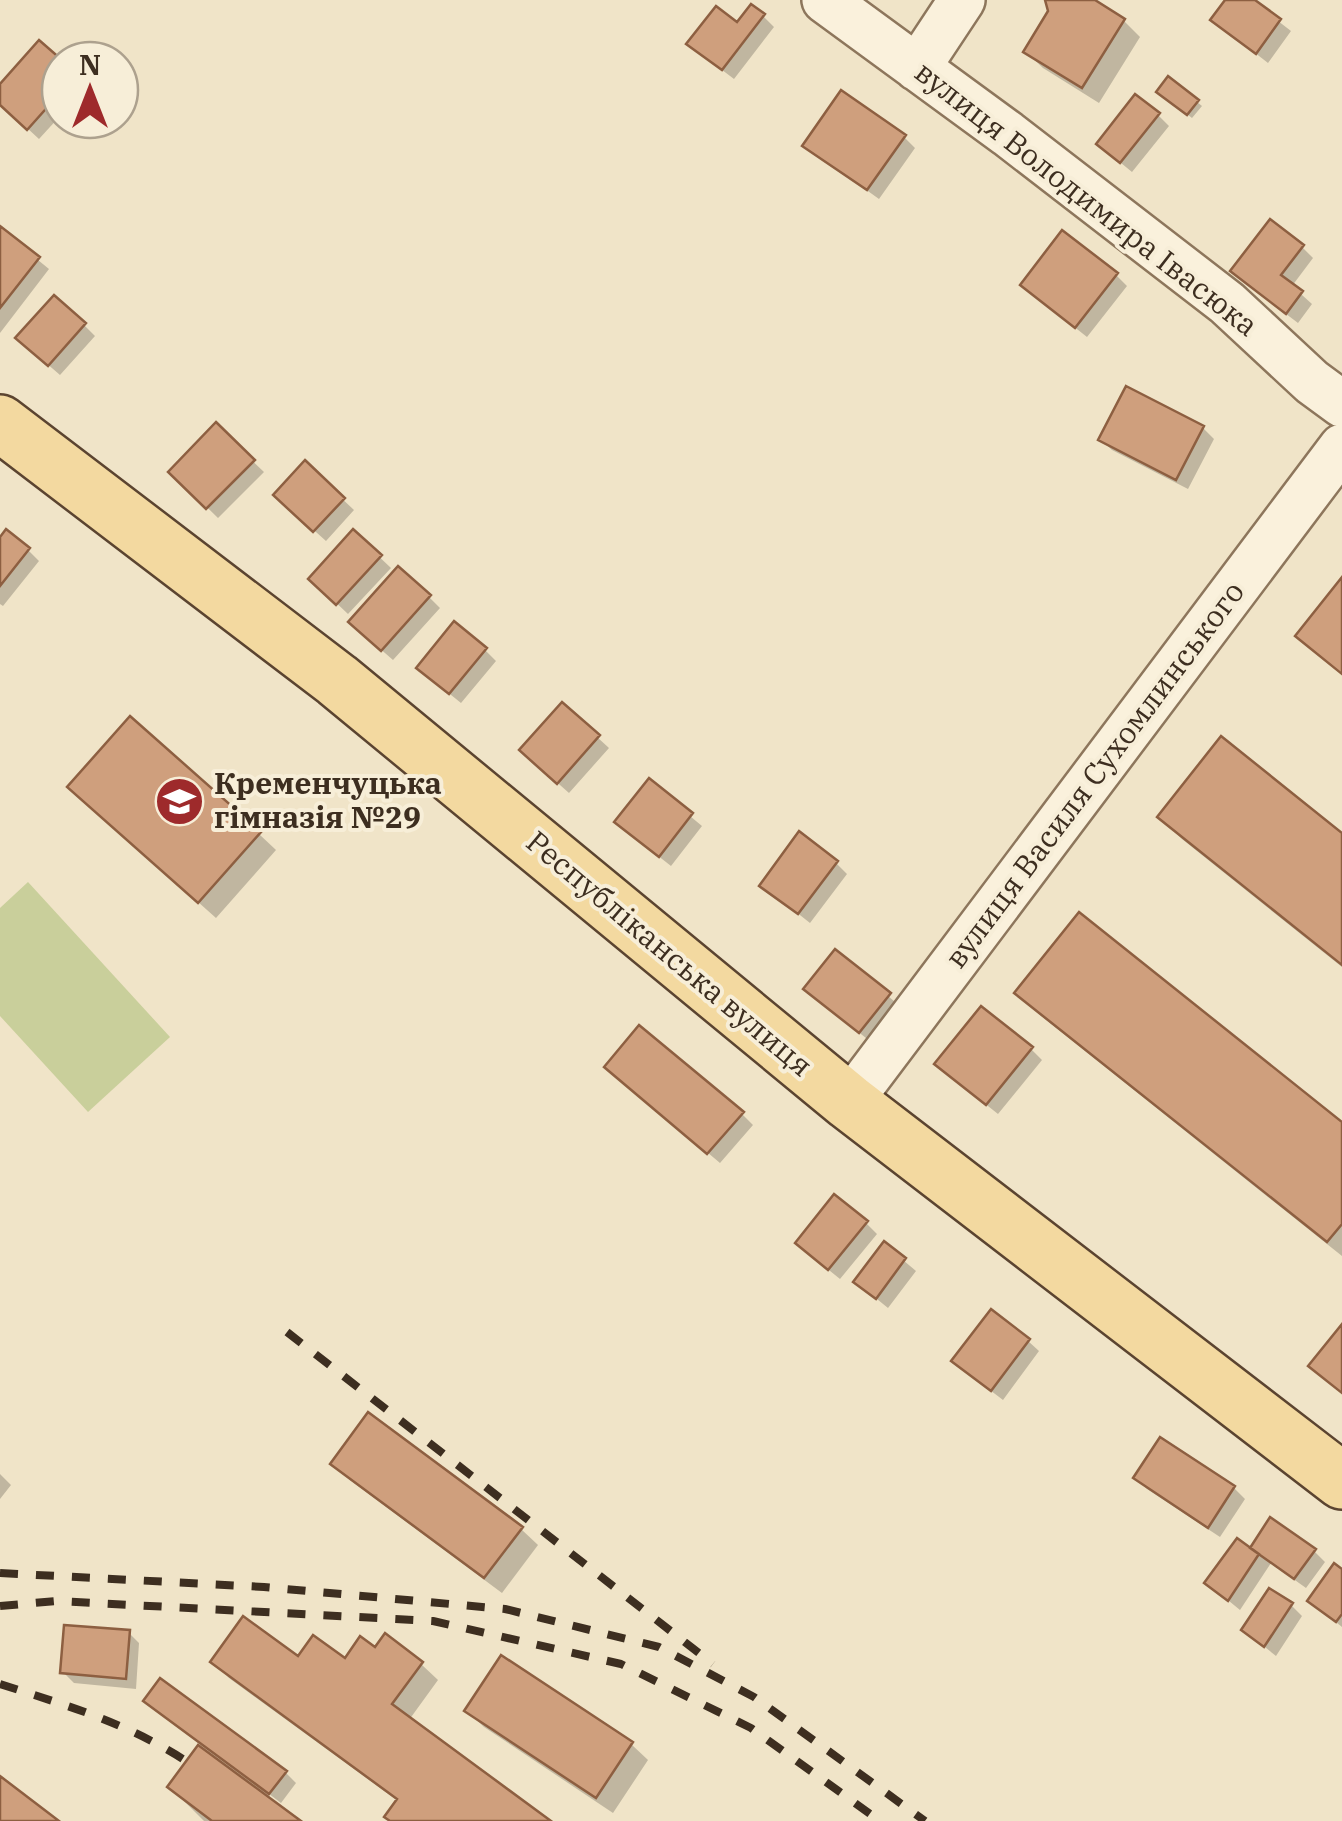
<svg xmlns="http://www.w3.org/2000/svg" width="1342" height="1821" font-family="'IBM Plex Serif',serif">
<rect width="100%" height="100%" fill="#f0e4c8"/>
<path fill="#c9cf9b" d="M28 882 170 1037 88 1112 0 1016V908Z"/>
<path fill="#0003" d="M1047 0H1090L1123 20 1140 37 1099 103 1043 68 1026 52 1051 11Z
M1228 0H1251L1291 31 1268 63 1213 20Z
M763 16 774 27 734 79 701 54Z
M60 61V116L39 139 0 103V88Z
M1164 96 1197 102 1202 106 1192 118Z
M1158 115 1169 126 1132 172 1110 154Z
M904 137 915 148 879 199 805 146Z
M0 229 49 269 0 333Z
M1302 247 1313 258 1292 286 1312 304 1298 323 1244 282Z
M1116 275 1127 286 1087 337 1034 295Z
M84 325 95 336 60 375 30 349Z
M216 426 264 472 218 518 171 472Z
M1203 428 1214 439 1188 489 1112 450 1101 440Z
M305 464 354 510 326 541 287 506Z
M353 532 391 568 348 614 311 579Z
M0 541 28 550 39 561 3 606 0 604Z
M429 597 440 608 393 660 362 633Z
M485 650 496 661 461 703 430 678Z
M562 705 609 748 569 793 533 761Z
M649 782 702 826 671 866 629 833Z
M87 803 259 834 276 850 216 918Z
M1160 817 1342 836V967L1182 839Z
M836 863 847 874 810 923 762 885Z
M836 953 900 1006 871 1042 817 999Z
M1018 993 1342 1125V1256L1040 1015Z
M1031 1049 1042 1060 998 1114 949 1075Z
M618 1077 742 1114 753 1125 720 1163Z
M866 1223 877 1234 840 1279 809 1254Z
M884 1244 916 1271 888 1308 856 1282Z
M1028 1341 1039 1351 1003 1400 965 1371Z
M1161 1440 1234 1488 1245 1499 1220 1537 1147 1489 1136 1478Z
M333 1464 521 1529 538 1545 502 1593 350 1480Z
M0 1474 11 1485 0 1499Z
M1251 1551H1314L1325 1562 1306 1588 1271 1563 1240 1610 1207 1583Z
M1342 1572V1627L1310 1601Z
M1291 1605 1302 1616 1276 1656 1244 1630Z
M128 1632 139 1643 136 1689 74 1683 63 1672Z
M376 1651 421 1664 438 1680 409 1720 547 1821H392L398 1801 229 1678 213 1661 345 1662Z
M146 1701 285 1772 296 1783 281 1803Z
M467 1711 631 1744 648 1760 613 1813 484 1727Z
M170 1787 297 1821H204Z"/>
<path fill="#cf9f7d" stroke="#8d5f41" stroke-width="2.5" d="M1045 0H1095L1125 19 1082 88 1023 52 1048 11Z
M1225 0H1255L1281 19 1256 54 1210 20Z
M751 4 765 14 722 70 686 44 716 6 737 22Z
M39 40 62 60 60 93 27 130 0 105V84Z
M1168 76 1199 100 1187 115 1156 92Z
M841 90 906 135 867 190 802 146Z
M1135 94 1160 113 1120 163 1096 144Z
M1270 219 1304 245 1281 275 1303 291 1286 314 1230 271Z
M0 226 40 257 0 308Z
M1062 230 1118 273 1075 328 1020 285Z
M54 295 86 323 48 366 15 338Z
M1126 386 1204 426 1176 480 1098 440Z
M216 422 255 460 206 509 168 472Z
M305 460 345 498 313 532 273 495Z
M6 529 30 548 0 586V537Z
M353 529 382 555 336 605 308 579Z
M398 566 431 595 381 651 348 622Z
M1342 577V674L1295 636Z
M454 621 487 648 449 694 416 668Z
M562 702 600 735 557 784 519 750Z
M130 716 261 832 198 903 67 787Z
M1221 736 1342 833V965L1157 817Z
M649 778 693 813 659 857 614 822Z
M799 831 838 861 798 914 759 886Z
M1079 912 1342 1122V1224L1327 1242 1014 993Z
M835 949 891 993 859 1033 803 989Z
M981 1006 1033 1047 986 1105 934 1064Z
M639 1025 744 1112 707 1154 604 1067Z
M834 1194 868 1221 828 1270 795 1243Z
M884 1241 906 1258 876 1299 853 1282Z
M991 1309 1030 1339 991 1391 951 1361Z
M1342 1324V1393L1308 1366Z
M368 1412 523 1527 484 1578 330 1464Z
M1160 1437 1235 1486 1208 1528 1133 1478Z
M1270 1517 1316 1549 1294 1579 1250 1548Z
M1237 1538 1259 1554 1228 1601 1204 1583Z
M1334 1563 1342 1569V1614L1336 1622 1307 1601Z
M1269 1588 1293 1603 1264 1647 1241 1630Z
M243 1616 298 1656 313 1635 345 1658 360 1636 375 1647 385 1633 423 1662 392 1704 551 1821H390L384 1817 397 1799 210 1662Z
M64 1625 130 1630 126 1679 60 1673Z
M501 1655 633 1742 596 1798 464 1711Z
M160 1678 287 1771 269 1794 143 1701Z
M198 1745 301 1821H212L167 1787Z
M0 1776 59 1821H0Z"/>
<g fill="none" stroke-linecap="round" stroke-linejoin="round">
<defs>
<path id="minor" d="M825 0 1008 134 1227 303 1312 382 1342 404
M917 68 962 0
M849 1102 1342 447"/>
<path id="major" d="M0 423 337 680 849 1102 1342 1481"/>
</defs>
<use href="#minor" stroke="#8d765c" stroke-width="50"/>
<use href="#major" stroke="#5b4430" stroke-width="60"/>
<use href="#minor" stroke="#faf1dc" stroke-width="45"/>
<use href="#major" stroke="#f3d9a0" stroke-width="55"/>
<path stroke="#3d2e20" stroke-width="8" stroke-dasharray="18 18" stroke-linecap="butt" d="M287 1332 713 1664
M0 1573 264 1587 505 1609 659 1647 754 1697 925 1821
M0 1606 56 1601 433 1621 621 1664 751 1728 880 1821
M0 1684C68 1706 125 1722 186 1761"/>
</g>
<defs>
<symbol id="school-disc" viewBox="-11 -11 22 22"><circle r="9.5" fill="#9e2a2b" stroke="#f7eed8"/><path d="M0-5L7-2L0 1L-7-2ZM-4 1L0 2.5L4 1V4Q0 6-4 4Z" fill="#fff"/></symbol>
</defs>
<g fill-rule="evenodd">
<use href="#school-disc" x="152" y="774" width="55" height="55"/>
</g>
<g text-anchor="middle" stroke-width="8" stroke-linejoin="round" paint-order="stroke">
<g font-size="30" fill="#3d2e20" stroke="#f7eed8">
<text transform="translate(1086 199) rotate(38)" y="10">вулиця Володимира Івасюка</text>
<text transform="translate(1095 775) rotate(-53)" y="10">вулиця Василя Сухомлинського</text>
<text transform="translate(669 954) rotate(40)" y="10">Республіканська вулиця</text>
</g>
<g font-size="30" font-weight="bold" fill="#3d2e20" stroke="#f7eed8" text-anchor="start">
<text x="214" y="794">Кременчуцька<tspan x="214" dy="34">гімназія №29</tspan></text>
</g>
</g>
<g transform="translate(90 90)"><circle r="48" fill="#f7eed8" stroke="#ada18e" stroke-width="2.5"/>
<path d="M0-8L18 38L0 25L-18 38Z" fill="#9e2a2b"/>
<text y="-15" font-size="28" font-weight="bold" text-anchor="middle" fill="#3d2e20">N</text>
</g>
</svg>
